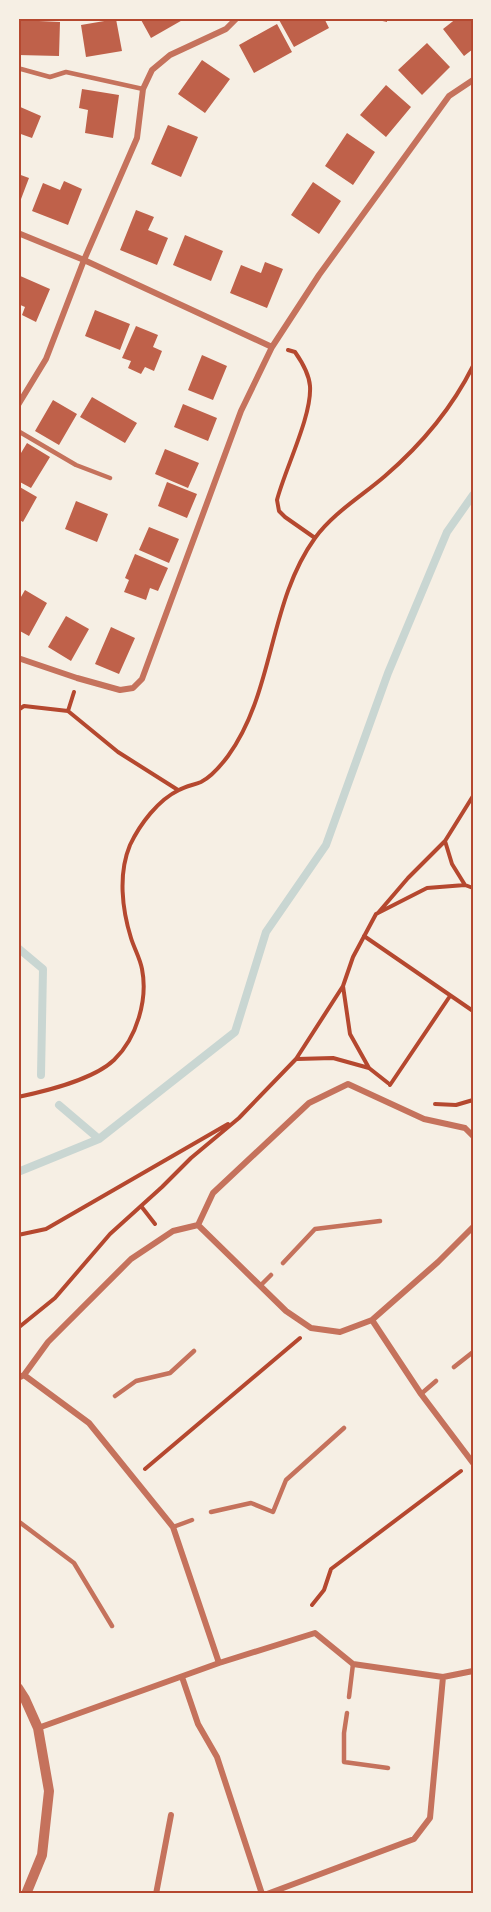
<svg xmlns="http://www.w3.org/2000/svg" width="491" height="1912" font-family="Commissioner,sans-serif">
<rect width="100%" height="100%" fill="#f6efe4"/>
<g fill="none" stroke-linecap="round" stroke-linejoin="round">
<path stroke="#c9d6d2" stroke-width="8" d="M18 948 43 969 41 1075
M59 1105 99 1139
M18 1172 99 1139 235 1032 266 932 326 845 388 673 447 532 473 495"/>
</g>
<path fill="#bf614a" d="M140 18H186L151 38Z
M278 18H324L329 28 294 47Z
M369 18H387V22Z
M457 18H473V49L464 56 443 29Z
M116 19 122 51 86 57 81 25Z
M18 20 60 22 59 56 18 55Z
M277 24 292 52 254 73 239 45Z
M427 43 450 67 422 95 398 70Z
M202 60 230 79 205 113 178 94Z
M386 85 411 107 386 137 360 115Z
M82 89 119 95 113 138 85 133 88 110 79 108Z
M18 106 41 116 32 138 18 133Z
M168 125 198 137 181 177 151 164Z
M347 133 375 152 353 185 325 166Z
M18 174 29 178 18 207Z
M64 181 82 189 68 225 32 211 43 183 60 190Z
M313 182 341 201 319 234 291 215Z
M136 210 154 217 148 230 168 238 157 265 120 250Z
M185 235 223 251 211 281 173 265Z
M265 262 283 269 267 308 230 293 241 265 261 273Z
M18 275 50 289 36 322 22 315 25 307 18 304Z
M95 310 130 324 120 350 85 336Z
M136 326 158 335 153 347 162 351 154 371 145 367 141 374 128 368 131 361 122 358Z
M202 355 227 366 213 400 188 390Z
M92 397 137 423 125 443 80 417Z
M53 400 77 414 59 445 35 431Z
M183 404 217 418 208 441 174 427Z
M27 443 50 457 31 488 18 481V458Z
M165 449 199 463 188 488 155 474Z
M167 482 197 494 187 518 158 506Z
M18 486 37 497 23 522 18 519Z
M76 501 108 514 97 542 65 529Z
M149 527 179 539 169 563 139 550Z
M135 554 168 568 158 591 150 588 146 600 124 592 129 580 125 578Z
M25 590 47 603 29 636 18 630V602Z
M66 616 89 629 71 661 48 647Z
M111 627 135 638 119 674 95 664Z"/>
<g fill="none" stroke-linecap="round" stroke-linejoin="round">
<path stroke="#b5482f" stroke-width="4" d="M288 350 295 352C302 362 309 373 310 386 312 416 285 469 277 500L279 511 285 517 315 538
M18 710 24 706 68 711 118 752 178 790
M68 711 74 692
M465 885 452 864 445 841 473 796
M378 913 408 878 445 841
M364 936 473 1011
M297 1059 333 1058 369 1068
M388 1083 369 1068 350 1034 343 986 353 957 376 914 427 888 465 885 473 888
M390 1085 450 996
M18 1097C46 1091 93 1080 114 1060 137 1038 148 999 142 969 140 958 134 948 131 938 122 909 118 874 130 845 140 824 158 800 179 790 186 786 194 785 201 782 211 777 222 764 228 756 275 691 268 603 315 538 333 513 362 496 385 476 421 445 452 408 473 366
M435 1104 456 1105 473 1100
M141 1206 155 1224
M18 1235 46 1229 228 1124
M18 1328 55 1298 110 1234 162 1187 191 1158 239 1118 296 1059 343 986
M145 1469 300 1338
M312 1605 324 1590 331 1569 461 1471"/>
<path stroke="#c5725c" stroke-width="4.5" d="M21 69 50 77 66 72 143 89
M18 431 76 465 110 478
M283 1263 315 1229 380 1221
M260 1286 271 1275
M454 1367 473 1352
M421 1394 436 1381
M115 1396 136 1381 170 1373 194 1351
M211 1512 251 1503 273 1512 286 1480 344 1428
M18 1521 74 1563 112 1626
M173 1527 192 1520
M349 1697 353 1664
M347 1713 344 1733V1762L388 1768"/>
<path stroke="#c5725c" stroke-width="6" d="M18 233 84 260 272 347
M18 405 46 359 84 260 137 138 143 89 152 70 170 55 226 29 237 18
M18 658 77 678 120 690 133 688 142 679 241 411 272 347 319 275 449 96 473 80
M473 1136 465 1128 424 1119 348 1084 309 1103 213 1193 198 1225 286 1311 311 1328 340 1332 372 1320 438 1262 473 1227
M372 1320 421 1394 473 1463
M24 1375 89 1423 173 1527 219 1663
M18 1378 24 1375 48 1342 131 1259 173 1231 198 1225
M182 1677 198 1724 217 1757 262 1894
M38 1728 219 1663 315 1633 353 1664 443 1677 473 1671
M156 1894 171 1815
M267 1894 414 1839 430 1818 443 1677"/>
<path stroke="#c5725c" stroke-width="10" d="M18 1688 25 1699 38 1728 49 1791 42 1855 26 1894"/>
</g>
<rect width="491" height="1912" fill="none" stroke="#f6efe4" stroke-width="39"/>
<rect x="20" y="20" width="452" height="1872" fill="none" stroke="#b5482f" stroke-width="2"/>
</svg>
